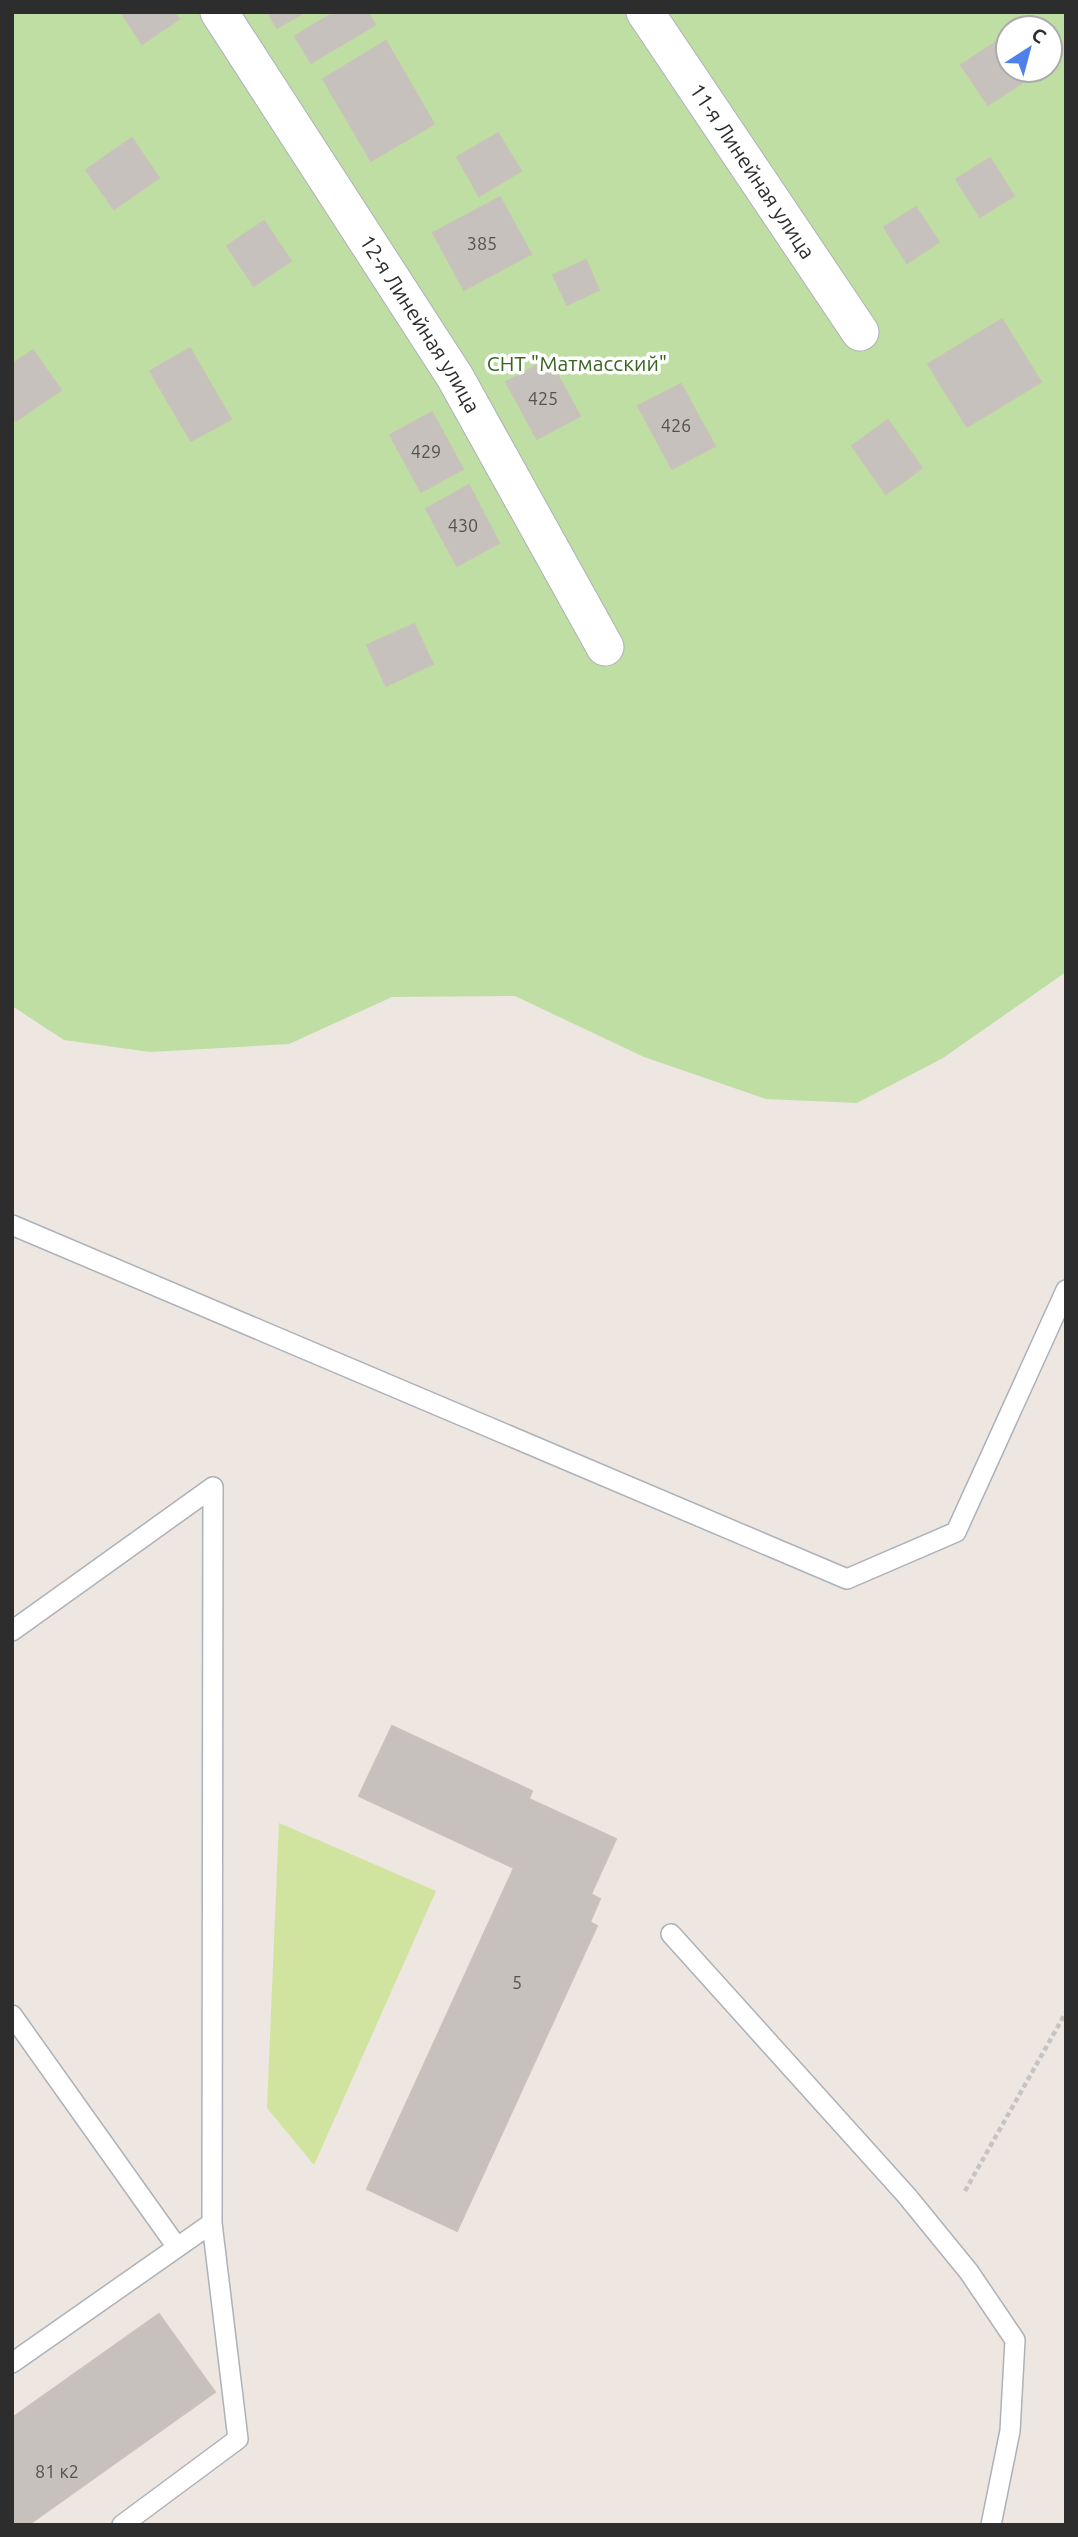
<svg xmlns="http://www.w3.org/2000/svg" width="1078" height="2537" font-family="Ubuntu,sans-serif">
<rect width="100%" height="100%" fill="#ede6e1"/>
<path fill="#bfdea3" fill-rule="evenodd" d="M12 12H1066V972L943 1058 857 1103 766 1099 644 1057 515 996 392 997 289 1044 150 1052 64 1040 12 1006ZM1008 28H1050V70H1008Z"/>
<path fill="#d0e4a0" d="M279 1823 436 1891 314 2165 267 2108Z"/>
<path fill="#c6c1bc" stroke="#c9c2ba" stroke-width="2" d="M121 12H174L179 19 142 44Z
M268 12H305L277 28Z
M335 12H368L375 25 311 63 295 36Z
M1008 34V70H1042L988 105 961 65Z
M386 41 434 124 371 161 323 79Z
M498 133 521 171 479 196 457 157Z
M132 138 159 178 114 209 86 170Z
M990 158 1014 196 980 217 956 179Z
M500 197 531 254 464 290 433 233Z
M916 207 939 242 907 263 884 227Z
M264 221 291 261 254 286 227 246Z
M586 260 599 290 567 305 553 275Z
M1002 319 1041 382 967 427 928 364Z
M190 348 231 419 191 441 150 371Z
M33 350 61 390 16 421 12 416V364Z
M549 359 580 416 537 439 506 382Z
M681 384 715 446 672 469 638 406Z
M432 412 463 469 421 492 390 435Z
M888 420 922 468 886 494 852 446Z
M469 485 499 543 457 566 426 509Z
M414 624 433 664 386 686 367 645Z
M392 1726 532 1791 529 1799 616 1839 591 1894 600 1899 590 1922 597 1926 457 2231 367 2189 514 1868 359 1796Z
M159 2314 215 2392 28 2525H12V2418Z"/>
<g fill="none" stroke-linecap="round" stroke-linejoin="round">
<defs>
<path id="lane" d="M12 1225 847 1579 956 1532 1066 1290
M12 1631 213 1487
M671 1934 907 2196 969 2272 1015 2340 1010 2431 991 2525
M12 2015 177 2247
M212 2223 213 1487
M12 2363 212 2223 238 2439 122 2525"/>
<g id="street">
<path id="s1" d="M219 12 455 377 605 647"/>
<path id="s2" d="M645 12 860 332"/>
</g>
</defs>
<use href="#lane" stroke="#adb1b8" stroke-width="22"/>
<use href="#street" stroke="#adb1b8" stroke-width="39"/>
<path stroke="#c4c4c4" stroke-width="4.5" stroke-dasharray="5 3.5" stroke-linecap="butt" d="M965 2191 1066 2012"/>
<use href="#lane" stroke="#fff" stroke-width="19"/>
<use href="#street" stroke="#fff" stroke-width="37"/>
</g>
<g text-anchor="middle" stroke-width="7" stroke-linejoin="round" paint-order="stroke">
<g font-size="18" fill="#535251">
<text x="482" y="250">385</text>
<text x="543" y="405">425</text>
<text x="676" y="432">426</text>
<text x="426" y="458">429</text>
<text x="463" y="532">430</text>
<text x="517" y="1989">5</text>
<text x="57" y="2478">81 к2</text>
</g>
<g font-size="21" fill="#2d2d2d" stroke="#fff">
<text dy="7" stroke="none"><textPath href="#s2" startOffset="192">11-я Линейная улица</textPath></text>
<text dy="7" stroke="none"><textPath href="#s1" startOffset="371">12-я Линейная улица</textPath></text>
</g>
<g font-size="21" fill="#386522" stroke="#fff">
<text x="577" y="371">СНТ "Матмасский"</text>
</g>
</g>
<rect width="1078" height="2537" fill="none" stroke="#2d2d2d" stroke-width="28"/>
<g transform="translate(1029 49) rotate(36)"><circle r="33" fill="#ffffff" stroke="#ababab" stroke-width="2"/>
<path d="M0-5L12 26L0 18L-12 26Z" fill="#5081eb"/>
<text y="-10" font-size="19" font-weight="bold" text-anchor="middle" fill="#2d2d2d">С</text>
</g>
</svg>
